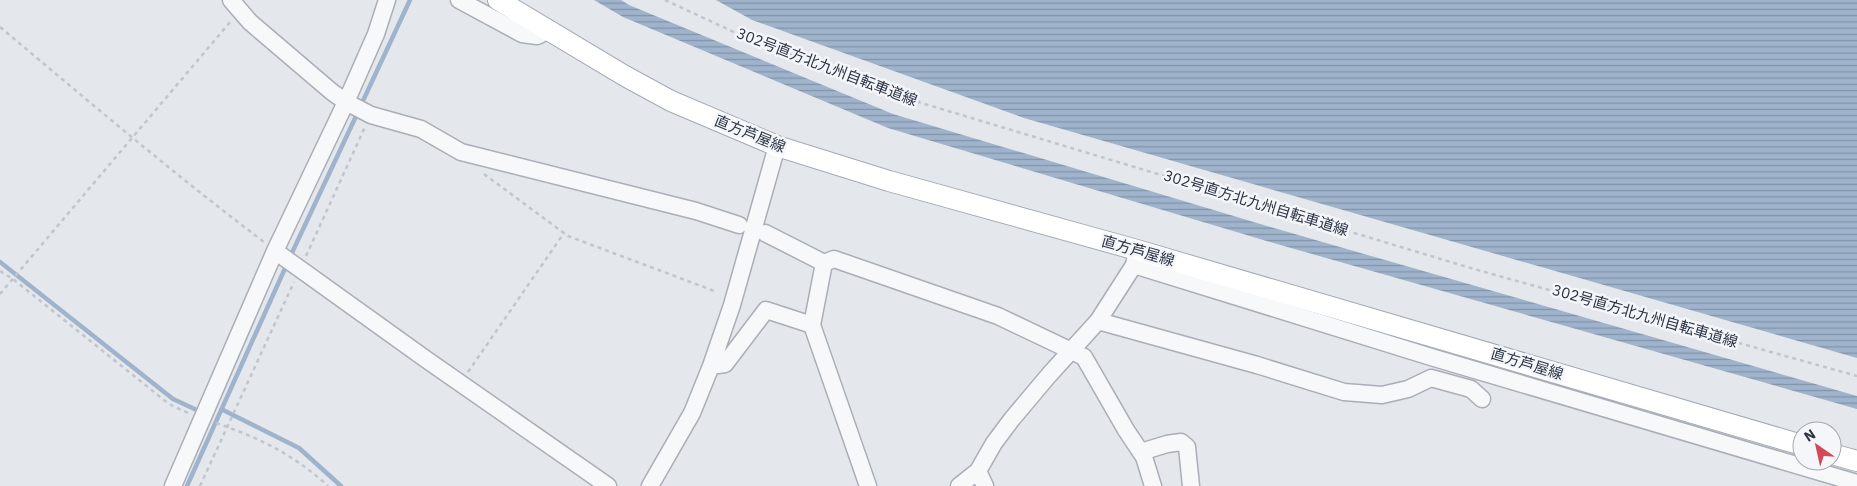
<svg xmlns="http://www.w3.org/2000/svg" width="1857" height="486" font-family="'IBM Plex Sans','Noto Sans JP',sans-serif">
<defs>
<pattern id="water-rules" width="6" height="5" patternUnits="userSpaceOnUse" patternTransform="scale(1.25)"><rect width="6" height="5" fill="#9fb4cc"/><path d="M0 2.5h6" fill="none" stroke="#8293a7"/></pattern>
</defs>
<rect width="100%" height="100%" fill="#e4e7ec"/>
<path fill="url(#water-rules)" d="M594 0H621L629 5 893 114 1274 228 1857 396V409L1270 242 888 128 623 17Z
M716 0H1857V358L1024 118 752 20Z"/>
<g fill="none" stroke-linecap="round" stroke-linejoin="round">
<path stroke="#9fb4cc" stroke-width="4.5" d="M361 105 410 0
M290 257 358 112
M0 262 173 399 201 412
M223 410 299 448 341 486
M187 486 287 264"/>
<defs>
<path id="minor" d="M231 0 250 22 332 92 346 102 371 115 421 129 461 152 696 211 739 225
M459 0 522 34 537 36 547 31
M765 233 824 263 834 259 998 316 1084 357 1126 430 1144 457 1153 486
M275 251 427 360 608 486
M824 263 812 325 868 486
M1134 265 1431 357 1857 483
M1098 321 1257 365 1344 392 1382 395 1408 389 1431 378 1471 389 1482 399
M711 366 725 364 766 310 812 325
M1141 452 1167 444 1181 442 1187 447 1191 486
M978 471 985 486
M173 486 275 251 346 102 376 34 387 0
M650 486 692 413 711 366 732 305 777 146
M959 486 978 471 994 443 1012 419 1049 375 1098 321 1134 265 1136 255"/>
<path id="major" d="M498 0 625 76 671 101 777 146 889 181 1137 250 1802 445
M1832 454 1857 461"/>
</defs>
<use href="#minor" stroke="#a9aeb7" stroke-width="19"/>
<use href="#major" stroke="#a3abb8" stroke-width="22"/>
<path stroke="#c2c5cb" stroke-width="2.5" stroke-dasharray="4 4" stroke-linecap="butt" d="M665 0 736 33 885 92 1474 269 1857 376
M0 27C87 100 174 174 264 242
M484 174 568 236 717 292
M306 256 365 127
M0 271 13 279 169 404 190 414
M0 294 231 21
M468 372 564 233
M216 423C260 438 294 455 328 486
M200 486 294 282"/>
<use href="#minor" stroke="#f7f8fa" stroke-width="16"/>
<use href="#major" stroke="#fff" stroke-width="20"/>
</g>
<g text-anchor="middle" stroke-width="5" stroke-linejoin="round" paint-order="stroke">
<g font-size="15" fill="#2b3445" stroke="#f4f6f9">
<text transform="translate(827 67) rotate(21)" y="5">302号直方北九州自転車道線</text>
<text transform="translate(750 134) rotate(22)" y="5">直方芦屋線</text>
<text transform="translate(1256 203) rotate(17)" y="5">302号直方北九州自転車道線</text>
<text transform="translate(1138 251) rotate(16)" y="5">直方芦屋線</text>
<text transform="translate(1645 316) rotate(16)" y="5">302号直方北九州自転車道線</text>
<text transform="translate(1527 364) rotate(17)" y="5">直方芦屋線</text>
</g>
</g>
<g transform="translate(1817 446) rotate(326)"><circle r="24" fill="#f4f6f9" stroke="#a4a8b1"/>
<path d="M0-4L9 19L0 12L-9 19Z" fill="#d1495b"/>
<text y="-8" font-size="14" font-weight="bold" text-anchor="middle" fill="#2b3445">N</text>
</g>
</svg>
